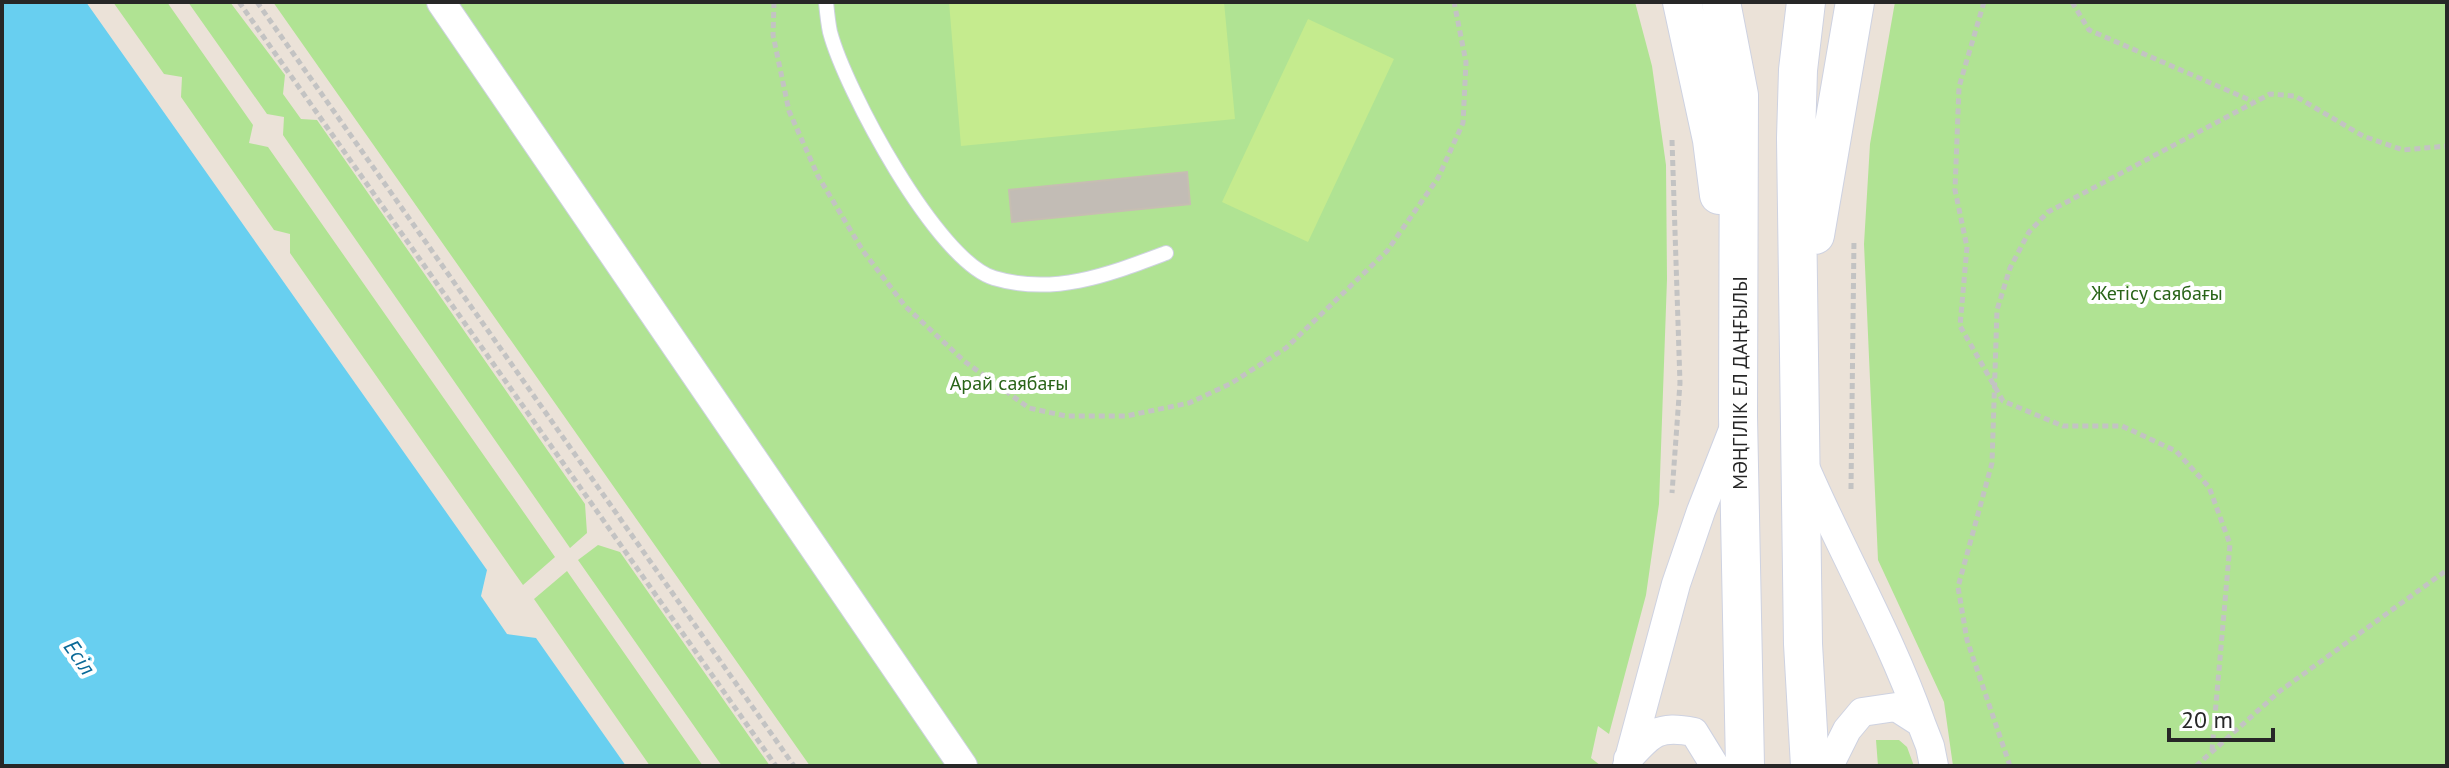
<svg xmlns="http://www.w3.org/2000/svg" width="2449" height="768" font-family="'PT Sans',sans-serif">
<rect width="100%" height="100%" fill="#ebe2d8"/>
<path fill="#b0e393" d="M113 2H167L253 125 249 143 268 147 555 557 523 585 290 253V234L274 230 181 97 182 77 164 74Z
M188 2H230L285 75 283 94 301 119 317 120 585 504 587 533 570 548 283 135 284 117 267 114Z
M273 2H1635L1652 66 1666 165 1667 279 1659 504 1646 595 1609 734 1598 726 1591 758 1601 766H810Z
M1895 2H2447V766H1953L1944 702 1878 560 1864 244 1870 144Z
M598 545 620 552 770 766H722L578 560Z
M567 571 703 766H650L534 599Z
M1876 740H1899L1907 747 1914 766H1878Z"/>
<path fill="#c5eb8e" d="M949 2H1224L1235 119 961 146Z
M1308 19 1394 59 1308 242 1222 202Z"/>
<path fill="#68cff0" d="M2 2H86L487 570 481 596 507 634 536 638 626 766H2Z"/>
<path fill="#c2bcb5" stroke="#c6beb2" stroke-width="2" d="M1187 172 1190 204 1012 222 1009 190Z"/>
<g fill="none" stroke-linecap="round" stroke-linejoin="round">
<defs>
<path id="service" d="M826 2C827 12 828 23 830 32 845 89 937 261 994 278 1054 296 1110 274 1166 253"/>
<path id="minor" d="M441 2 963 766
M1806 469C1843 554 1890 635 1921 723L1896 707 1862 712 1847 730 1829 766
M1921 723 1930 746 1934 766
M1628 759C1651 733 1658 725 1694 732L1715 766
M1627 766 1676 584 1701 511 1734 427"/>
<path id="secondary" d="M1682 2 1712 140 1719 195
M1721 2 1739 95 1738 416 1745 766
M1806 2 1798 70 1796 138 1803 644 1810 766
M1815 235 1855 2"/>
</defs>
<use href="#service" stroke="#ced2e1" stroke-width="16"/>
<use href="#minor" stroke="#ced2e1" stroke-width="30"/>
<use href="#secondary" stroke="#ced2e1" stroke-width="40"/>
<path stroke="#c3c3c3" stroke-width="5" stroke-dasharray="6 4" stroke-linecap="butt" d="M239 2 776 766
M257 2 794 766
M774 2 773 35 789 111 818 176 863 251 905 306 964 361 1029 408 1066 416H1126L1189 403 1230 384 1286 348 1387 251 1438 178 1463 123 1466 62 1454 2
M1984 2 1959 87 1955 190 1967 247 1960 326 2003 401 2063 426H2122L2176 451 2209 487 2230 544 2212 750
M2072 2 2089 30 2252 101
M1672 140 1680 383 1672 493
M1851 489 1854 239
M2010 766 1967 640 1958 587 1992 463 1997 310 2010 268 2029 232 2048 212 2270 94 2295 96 2363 136 2403 150 2447 146
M2196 766 2280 691 2447 570"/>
<use href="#service" stroke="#fff" stroke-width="14"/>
<use href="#minor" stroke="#fff" stroke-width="28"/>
<use href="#secondary" stroke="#fff" stroke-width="38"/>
</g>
<g text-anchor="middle" stroke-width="8" stroke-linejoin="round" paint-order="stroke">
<g font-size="20" fill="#296418" stroke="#fff">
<text x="2157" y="300">Жетісу саябағы</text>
<text x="1009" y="390">Арай саябағы</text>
</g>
<g font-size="20" fill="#272727" stroke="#fff">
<text transform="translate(1740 383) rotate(-90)" y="7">МӘҢГІЛІК ЕЛ ДАҢҒЫЛЫ</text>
</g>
<g font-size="22" font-style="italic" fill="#0b6a98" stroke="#fff">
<text transform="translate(80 657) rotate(55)" y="8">Есіл</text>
</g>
</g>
<rect width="2449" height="768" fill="none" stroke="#272727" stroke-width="8"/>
<path d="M2169 728v12h104v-12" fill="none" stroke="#272727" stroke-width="4"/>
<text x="2181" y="728" font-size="24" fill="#272727" stroke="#ffffff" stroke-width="6" paint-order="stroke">20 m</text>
</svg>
